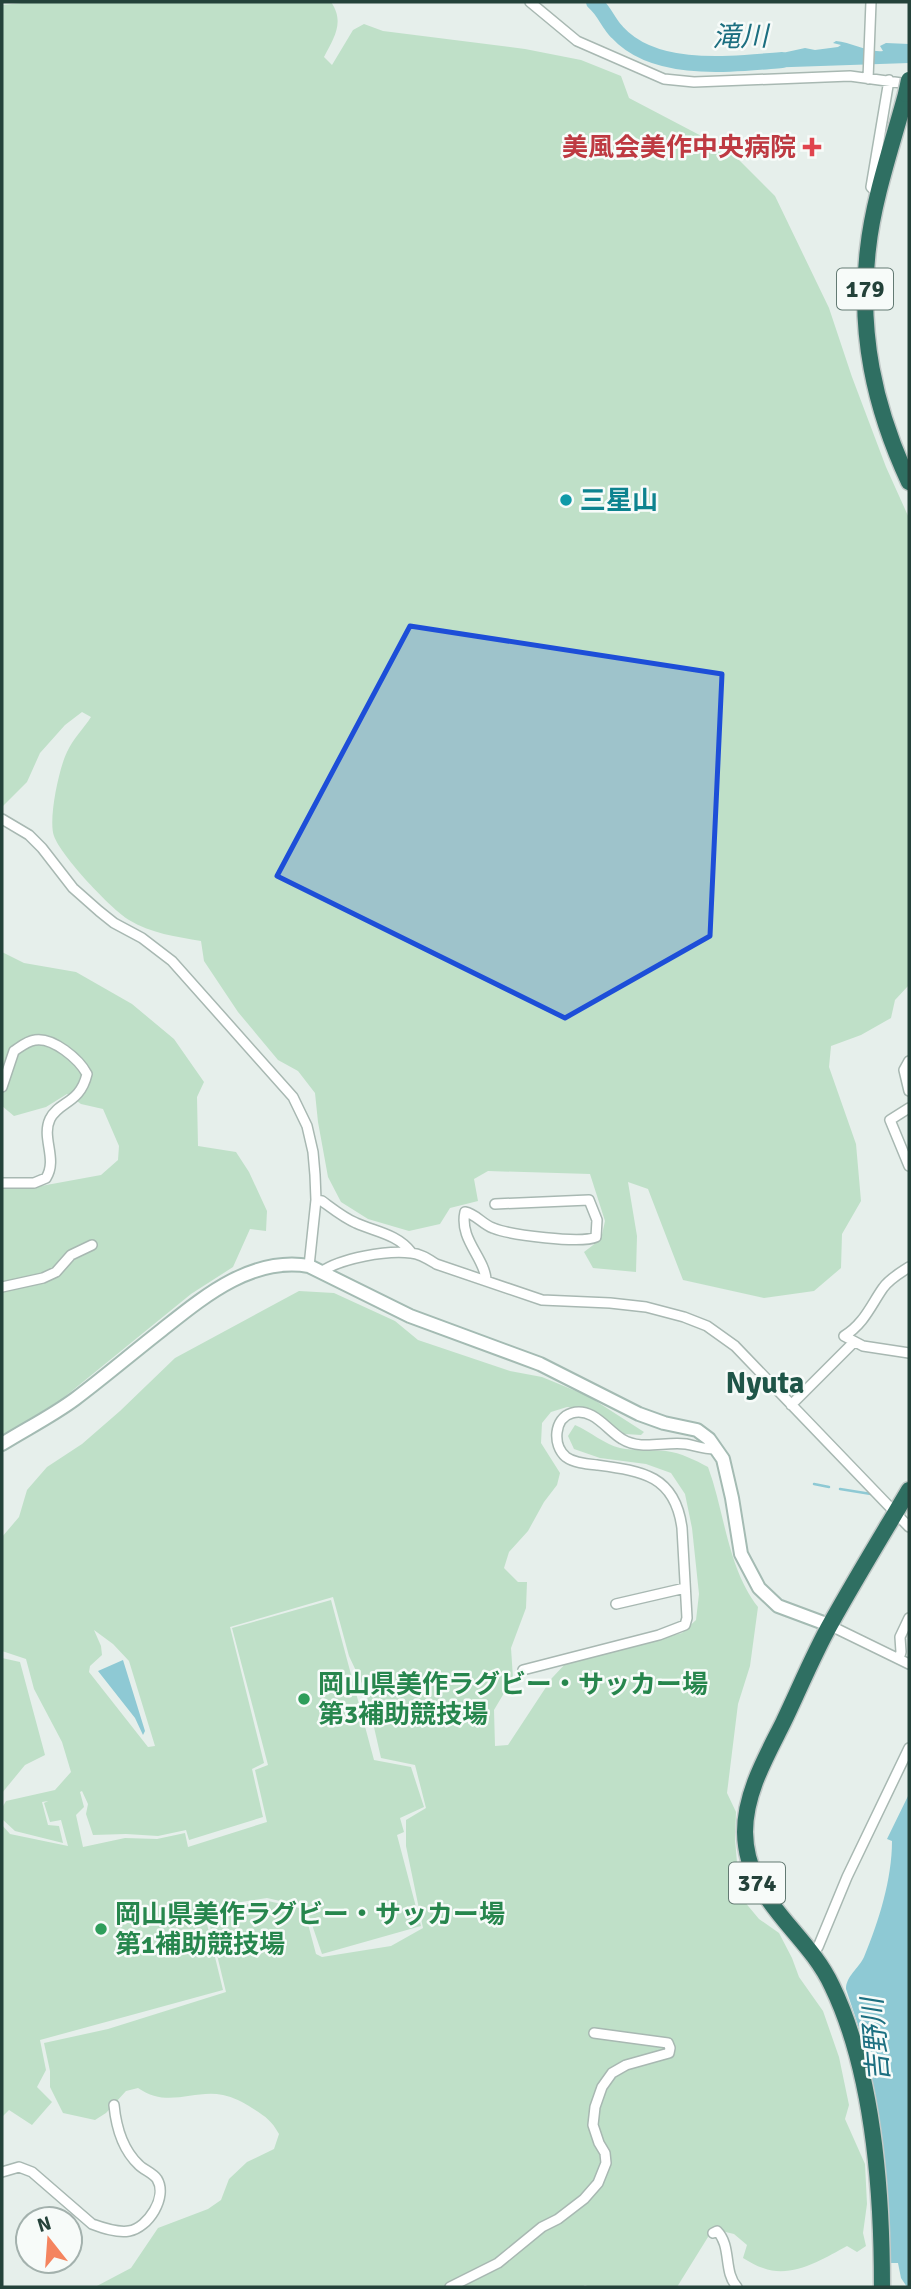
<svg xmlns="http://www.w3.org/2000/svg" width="911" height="2289" font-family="Signika,'Noto Sans JP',sans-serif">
<rect width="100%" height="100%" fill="#e6efeb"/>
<path fill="#bfe0c8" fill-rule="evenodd" d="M32 2H331C345 22 334 38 324 57L332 65 353 30 364 24 383 31 525 49 581 60 621 76 629 98 730 151 775 196 829 308 852 377 886 467 909 518V985L895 1000 891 1018 861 1035 831 1046 829 1067 856 1144 861 1201 842 1234 841 1268 814 1291 764 1298 683 1280 648 1189 628 1182 637 1236 636 1272 593 1268 584 1252 601 1239 605 1221 590 1174 488 1171 474 1179 478 1201 450 1208 440 1224 409 1231 368 1219 341 1202 328 1177 318 1122 315 1093 298 1071 278 1060 238 1012 204 961 201 941C177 937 150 933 129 920 111 909 61 856 54 836 48 820 59 768 67 752 73 739 84 728 91 717L82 712 65 725 40 753 27 782 2 807V5Z
M2 952 24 963 76 972 132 1004 174 1039 204 1082 197 1097 198 1146 236 1152 249 1172 267 1211 266 1231 250 1229 233 1267 191 1294 62 1399 2 1436V1186L30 1188 101 1175 118 1160 119 1146 103 1109 81 1104 67 1094 46 1107 14 1116 2 1106Z
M299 1291 334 1293 395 1321 418 1340 510 1371 542 1377 588 1396 644 1432 641 1435 625 1434 587 1409 567 1407 551 1412 542 1423 541 1443 560 1473 557 1485 544 1502 528 1531 509 1552 504 1568 518 1582H527L526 1608 511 1648 513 1678 494 1710 495 1746 508 1745 552 1678 566 1663 682 1633 696 1620 699 1594 692 1528 685 1494 671 1473 646 1464 600 1458 574 1449 568 1436 575 1425C591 1432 604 1444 620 1448 635 1451 651 1450 666 1451 681 1453 695 1460 708 1467 725 1513 727 1567 758 1607L750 1666 738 1704 727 1793 736 1812 735 1839 738 1874 744 1901 759 1919 779 1933 792 1958 799 1977 823 2011 839 2057 849 2105 845 2119 865 2164 867 2204 863 2233 866 2246 857 2252 847 2246C823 2259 792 2279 763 2268 756 2266 750 2262 743 2258L747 2245 734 2234 713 2229 677 2287H590L585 2285 582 2287H95L131 2268 158 2228 208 2209 221 2200 229 2179 247 2162 274 2149 279 2134C271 2120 266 2117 252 2108 243 2102 233 2097 223 2095 193 2089 168 2109 138 2088L126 2091 106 2113 95 2120 63 2113 50 2087V2071L44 2043 108 2029 226 1992 209 1922 228 1907 268 1901 304 1909 316 1954 322 1957 391 1946 423 1928 406 1846V1820L426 1808 415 1765 381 1758 366 1692 349 1656 333 1597 230 1627 264 1763 252 1769 263 1817 189 1840 186 1830 158 1836 126 1834 93 1835 86 1814 88 1804 82 1791 80 1792 84 1807 76 1815 83 1847 125 1838 157 1839 185 1833 188 1847 267 1822 255 1770 268 1765 232 1628 331 1600 374 1760 411 1767 424 1807 400 1818 404 1832 397 1835 421 1926 322 1954 306 1907 267 1898 228 1904 206 1920 223 1990 40 2040 46 2070 37 2087 52 2102 32 2125 9 2110 2 2117V1825L10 1834 68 1846 61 1820 50 1822 44 1803 48 1801 42 1802 48 1825 59 1826 63 1843 15 1831 2 1819V1808L6 1801 55 1790 71 1772 62 1742 34 1689 26 1659 2 1651V1537L19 1517 27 1490 47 1467 82 1444 120 1411 175 1358ZM94 1630 113 1644 129 1661 155 1746 148 1747 89 1672 90 1666 102 1655 101 1646Z
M2 1658 20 1662 45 1755 25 1765 2 1793Z"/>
<path fill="#8ec9d4" d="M836 41C851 42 869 53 883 51L880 46 886 43 909 44V63L762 68 764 57 805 48 815 50 838 47 841 45 833 43Z
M123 1660 145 1731 143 1735 135 1718 98 1671Z
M909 1794V2287H907L901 2278 898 2263H890C890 2189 880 2117 862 2045L864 2043 846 1989C846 1976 859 1968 864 1957 879 1921 892 1879 892 1841L887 1839Z"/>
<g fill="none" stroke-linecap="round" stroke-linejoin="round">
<path stroke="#8ec9d4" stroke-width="2.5" d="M814 1484 829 1487
M840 1489 871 1494"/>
<path stroke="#8ec9d4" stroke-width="16" d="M594 2C604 10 608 23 617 32 655 74 731 64 782 60"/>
<defs>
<path id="street" d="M530 2 577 41 664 79 694 82 850 76 909 84
M868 79 871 2
M879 195 871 187 889 80
M2 819 29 835 42 848 73 888 99 911 114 923 142 938 172 961 293 1097 307 1126 313 1152 315 1175 316 1200 309 1266
M909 1061 904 1070 909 1091
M2 1087 14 1051C20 1047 27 1041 35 1040 53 1037 79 1059 87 1074 80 1104 59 1101 50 1119 41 1138 58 1159 46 1178L34 1183H2
M909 1108 890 1120 909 1166
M316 1200 322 1201C333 1209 344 1218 356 1223 376 1232 397 1234 411 1252
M909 1267C900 1273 889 1279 883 1288 871 1305 864 1324 844 1336L863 1346 909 1353
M321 1272C341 1258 387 1250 411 1253 421 1254 428 1259 436 1264L542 1300 610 1303 646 1307 684 1317 707 1326 735 1346 909 1527
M486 1279C484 1257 459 1239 465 1212 476 1214 482 1224 493 1228 510 1235 581 1244 596 1237L597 1220 589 1200 495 1204
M2 1287 43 1278 56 1272 71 1255 92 1245
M791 1405 854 1342
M616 1604 685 1588
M829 1625 909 1664
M899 1659 901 1652 900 1637 909 1618
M523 1670 659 1635 685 1625 687 1618 682 1528C675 1475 642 1471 597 1465 587 1464 574 1463 566 1457 552 1445 554 1418 572 1413 593 1407 607 1430 622 1439 641 1451 665 1441 686 1444 697 1446 706 1450 717 1449
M813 1954 818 1947 847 1877 909 1748
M2 2172 19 2167 32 2172 92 2224C103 2228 117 2233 129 2231 148 2228 168 2197 157 2179 153 2173 144 2170 139 2165 123 2150 116 2126 114 2105
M713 2233 717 2231C732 2246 723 2272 737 2287
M450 2287 498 2263 542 2227 558 2219 584 2199 598 2183 606 2163 605 2153 599 2143 593 2125 595 2107 602 2087 612 2073 626 2065 669 2053 670 2048 668 2043 594 2033"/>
<path id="secondary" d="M2 1444C26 1429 52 1416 75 1399 103 1378 130 1355 158 1333 201 1299 250 1256 309 1266L410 1316 540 1364 639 1414 664 1423 697 1430 709 1439 723 1459 732 1498 741 1554 759 1588 778 1606 829 1625"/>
<path id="highway" d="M906 94C893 142 873 200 868 249 858 332 874 407 909 482
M882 2287C882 2192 874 2073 832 1986 806 1930 746 1901 745 1832 745 1793 766 1757 783 1723 799 1690 813 1655 831 1623 856 1578 883 1534 909 1490"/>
</defs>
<use href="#street" stroke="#a8b8b2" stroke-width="12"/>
<use href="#secondary" stroke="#a4bbb3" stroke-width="16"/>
<use href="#highway" stroke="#c2cac8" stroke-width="19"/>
<use href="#street" stroke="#fff" stroke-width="9"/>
<use href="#secondary" stroke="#fff" stroke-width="12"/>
<use href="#highway" stroke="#2f6f62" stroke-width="16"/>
<defs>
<path id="highway-bridge" d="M906 94 909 80"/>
</defs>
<use href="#highway-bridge" stroke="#c2cac8" stroke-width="19" stroke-linecap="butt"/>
<use href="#highway-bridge" stroke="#2f6f62" stroke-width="16"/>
</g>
<path fill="#1d4ed8" fill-opacity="0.2" stroke="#1d4ed8" stroke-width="5" stroke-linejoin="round" d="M410 626 722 674 710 936 565 1018 277 876Z"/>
<path fill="#e0444e" stroke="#f7fbf9" stroke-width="2.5" d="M808.5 136.5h7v7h7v7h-7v7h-7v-7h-7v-7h7z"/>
<circle fill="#0f9aa8" stroke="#f7fbf9" stroke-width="2.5" cx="566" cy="500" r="7"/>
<g fill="#2e9e5b" stroke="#f7fbf9" stroke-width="2.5">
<circle cx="304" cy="1699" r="7"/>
<circle cx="101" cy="1929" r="7"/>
</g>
<g text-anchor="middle" stroke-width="5" stroke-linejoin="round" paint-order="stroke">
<g fill="#f7fbf9" stroke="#637a73" stroke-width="2">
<rect x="837" y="268.5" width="56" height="41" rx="5"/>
<rect x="729" y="1862.5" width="56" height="41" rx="5"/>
</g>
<g font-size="24" font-weight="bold" fill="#24423a">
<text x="865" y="297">179</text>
<text x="757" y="1891">374</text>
</g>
<g font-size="26" font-weight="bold" fill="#be3a42" stroke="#f7fbf9" text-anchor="end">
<text x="796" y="156">美風会美作中央病院</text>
</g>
<g font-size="26" font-weight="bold" fill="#0d838f" stroke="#f7fbf9" text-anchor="start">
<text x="580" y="509">三星山</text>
</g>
<g font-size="26" font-weight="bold" fill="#27864d" stroke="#f7fbf9" text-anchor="start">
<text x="318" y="1693">岡山県美作ラグビー・サッカー場<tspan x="318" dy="30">第3補助競技場</tspan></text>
<text x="115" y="1923">岡山県美作ラグビー・サッカー場<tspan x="115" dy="30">第1補助競技場</tspan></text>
</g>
<g font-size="28" font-style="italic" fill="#1c6f80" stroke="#f7fbf9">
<text transform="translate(740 36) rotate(-1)" y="10">滝川</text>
<text transform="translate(875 2040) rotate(-95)" y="10">吉野川</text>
</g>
<g font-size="30" font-weight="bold" fill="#1f5548" stroke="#f7fbf9">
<text x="765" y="1393">Nyuta</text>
</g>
</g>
<rect width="911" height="2289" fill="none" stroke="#24423a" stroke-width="7"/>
<g transform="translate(49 2240) rotate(343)"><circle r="33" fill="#f7fbf9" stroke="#a3b1ad" stroke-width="2"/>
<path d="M0-5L12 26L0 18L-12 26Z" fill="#f4845f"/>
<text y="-10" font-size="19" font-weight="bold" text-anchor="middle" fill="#24423a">N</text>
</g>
</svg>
